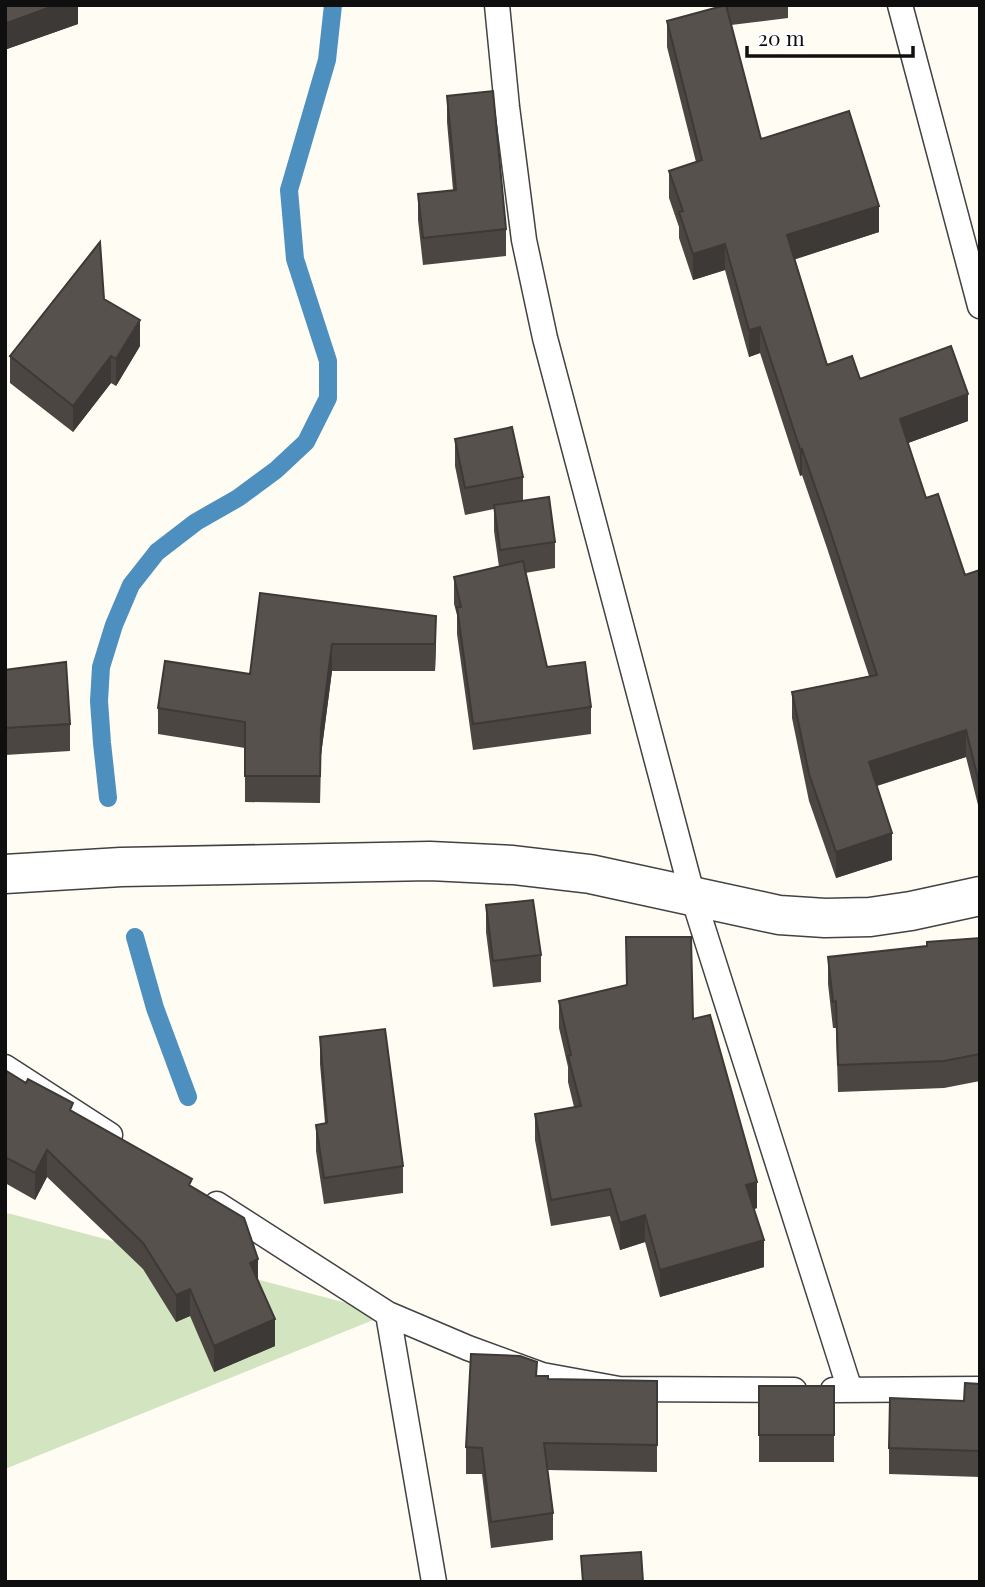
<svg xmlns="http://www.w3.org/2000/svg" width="985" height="1587" font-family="'Playfair Display',serif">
<rect width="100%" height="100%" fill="#fefcf3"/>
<path fill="#d3e5c0" d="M5 1213 11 1214 388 1314 5 1469Z"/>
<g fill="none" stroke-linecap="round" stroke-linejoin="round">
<path stroke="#4d8fbe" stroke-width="18" d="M108 798 102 743 99 701 101 667 114 625 131 585 157 552 196 522 238 498 276 470 306 442 328 398V361L295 259 289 190 327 60 333 5
M135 937 155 1008 188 1097"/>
<defs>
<path id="lane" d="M497 5 507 107 524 240 545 338 693 897 850 1390
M900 5 980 306
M5 1067 110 1135
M217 1204 388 1314 468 1348 542 1375 619 1389 794 1390
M388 1314 434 1582
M833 1390 980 1389"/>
<path id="street" d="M5 874 121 867 430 861 513 865 590 874 779 915 825 918 870 917 911 911 980 896"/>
</defs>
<use href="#lane" stroke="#424242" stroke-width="27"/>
<use href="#street" stroke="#424242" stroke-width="41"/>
<use href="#lane" stroke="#fff" stroke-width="24"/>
<use href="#street" stroke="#fff" stroke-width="38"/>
</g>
<path fill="#4b4642" d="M5 5H78V24L7 49 5 45Z
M720 5H788V18L731 25 761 139 879 232 795 259 827 365 968 421 908 443 926 498 965 575 980 570V813L966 757 877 786 892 860 836 878 809 801 792 718V692L869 676 827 548 802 475 800 476 760 353 749 357 725 270 693 280 679 238V227L669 198V171L696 162 667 47V21L720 7Z
M447 96 506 229V256L423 265 418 220V194L453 190 447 122Z
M140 346 116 386 111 383 73 432 10 383V356Z
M455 439 523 477V500L555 542V568L525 573 547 667 591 707V734L473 750 457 634V615L454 604V577L499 567 494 531V509L465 515 455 466Z
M260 593 436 643 435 671H332L321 755 320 803 245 802V748L158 734V708L250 674Z
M5 670 70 724V751L5 755Z
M486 905 541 955V982L493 987 486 932Z
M626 937 693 1019 757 1208 754 1209 764 1267 660 1297 645 1242 620 1250 610 1216 551 1226 535 1140V1114L574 1107 568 1082V1067L559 1028V1001L627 985Z
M980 938V1081L944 1088 838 1092 836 1028H833L828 984V957L927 946Z
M320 1037 403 1166V1193L324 1204 316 1151V1125L325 1123 320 1064Z
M5 1070 73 1111 192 1187 258 1281 275 1346 214 1372 190 1316 176 1322 143 1269 47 1177 35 1200 5 1183Z
M537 1376 548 1379 657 1381V1472L547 1470 553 1513V1540L491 1548 482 1474H466V1447Z
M980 1384V1477L889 1474V1448L964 1401Z
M759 1386H834V1462H759Z"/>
<path fill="#3d3936" d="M56 5H78V24L7 49V23Z
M879 206V232L787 262V235Z
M725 244V270L693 280V254Z
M140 320V346L116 386V359Z
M760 327V353L749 357V330Z
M111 356V383L73 432V406Z
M968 394V421L900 446V419Z
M800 449H802V475L800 476Z
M436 616V643L435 671V644Z
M332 644V671L321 755 320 803 321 729Z
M966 730V757L869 788V762Z
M892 833V860L836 878V852Z
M47 1150V1177L35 1200V1173Z
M757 1182V1208L746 1212V1185Z
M645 1215V1242L620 1250V1223Z
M764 1240V1267L660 1297V1270Z
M258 1259V1286L250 1263Z
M190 1289V1316L176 1322V1295Z
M275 1319V1346L214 1372V1346Z"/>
<path fill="#57514d" stroke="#3d3936" stroke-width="2" d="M5 5H56L7 23 5 19Z
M726 5 761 139 849 111 879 206 787 235 827 365 852 356 860 379 951 346 968 394 900 419 926 498 938 494 965 575 980 570V787L966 730 869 762 892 833 836 852 809 774 792 692 877 675 827 521 802 449H800L760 327 749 330 725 244 693 254 679 212 683 211 669 171 702 160 667 21Z
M493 91 506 229 423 238 418 194 456 190 447 96Z
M100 242 104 299 140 320 116 359 111 356 73 406 10 356Z
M512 427 523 477 465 488 455 439Z
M549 497 555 542 500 550 494 505Z
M523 561 547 667 585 662 591 707 473 724 457 607H461L454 577Z
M260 593 436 616 435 644H332L321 729 320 776H245V722L158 708 165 661 250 674Z
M66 662 70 724 5 728V670Z
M533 900 541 955 493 961 486 905Z
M626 937H691L693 1019 710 1015 757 1182 746 1185 764 1240 660 1270 645 1215 620 1223 610 1189 551 1200 535 1114 581 1106 568 1056 571 1055 559 1001 627 985Z
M980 938V1054L944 1061 838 1065 836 1001 833 1002 828 957 927 946V942Z
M385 1029 403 1166 324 1178 316 1125 327 1123 320 1037Z
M5 1070 26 1083 28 1079 73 1103 70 1110 192 1179 189 1185 244 1218 258 1259 250 1263 275 1319 214 1346 190 1289 176 1295 143 1243 47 1150 35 1173 5 1157Z
M471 1354 520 1356 537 1362 536 1376H548V1379L657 1381V1445L544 1443 553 1513 491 1522 482 1448 466 1447Z
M965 1383 980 1384V1451L889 1448 890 1398 964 1401Z
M759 1386H834V1435H759Z
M641 1552 643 1582H583L581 1556Z"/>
<rect width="985" height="1587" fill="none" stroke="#0f0f0f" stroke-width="14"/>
<path d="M747 46v10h166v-10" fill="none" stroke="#0f0f0f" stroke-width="3.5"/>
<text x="758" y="46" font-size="21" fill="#0f0f0f" stroke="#ffffff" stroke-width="5" paint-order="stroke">20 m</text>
</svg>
